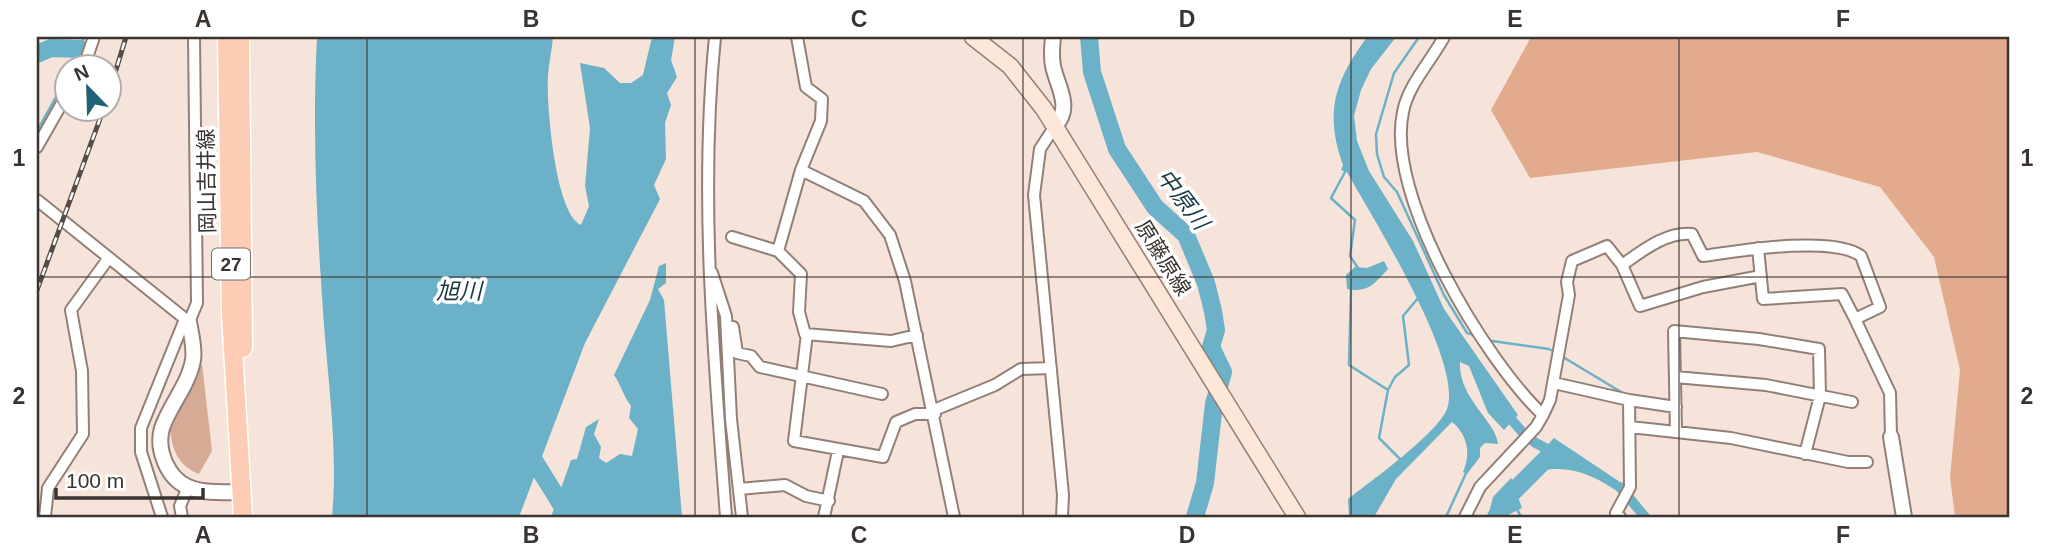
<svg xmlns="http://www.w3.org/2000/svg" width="2046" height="554" font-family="Arial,'Noto Sans JP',sans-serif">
<rect width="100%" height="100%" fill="#f6e3d9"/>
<path fill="#d5ab95" d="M202 364 212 451 199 474C179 466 173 452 170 431Z"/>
<path fill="#e3ab8e" d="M1531 37H2009V517H1955L1950 477 1960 370 1934 257 1880 187 1757 152 1530 178 1491 110Z"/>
<path fill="#6bb1c8" d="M317 37H553C552 49 549 62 548 75 546 102 555 214 581 225L589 206 585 186 590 128 580 63 604 68 620 83H631L643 75 652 37H675L671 60 677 77 667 93 671 105 665 123 666 159 654 185 660 199 585 343 519 517H332C338 453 329 390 324 325 317 229 312 133 317 37Z
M1367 37H1396L1371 69 1361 90 1354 116 1357 141 1369 171 1413 241 1444 309 1518 415 1504 430 1488 413 1469 366 1460 362C1458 398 1496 421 1498 444L1485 443 1480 448V457L1467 474 1463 472C1471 454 1468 435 1452 422L1396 479 1374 517H1349L1348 499C1370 482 1438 433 1447 409 1464 362 1372 217 1347 172L1341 170 1343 165C1324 112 1335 81 1367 37Z
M1384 261 1388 269C1374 284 1368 293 1347 289L1346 275 1355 267 1367 268Z
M666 263V283L658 289 664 300 682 517H551L571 460 577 459 586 427 599 419 594 434 601 447 599 458 606 463 620 454 632 456 638 429 629 418 631 406C623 395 621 385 614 375L650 300 659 266Z
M1554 438 1626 486 1622 495C1598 477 1571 464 1540 471L1532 461Z
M1511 478 1520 487 1518 497 1522 508 1504 517H1488L1493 497Z"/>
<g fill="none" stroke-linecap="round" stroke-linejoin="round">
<path stroke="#6bb1c8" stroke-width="2.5" d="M1419 37 1394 73 1376 134 1377 154 1384 177 1397 192 1444 295 1467 333 1474 335
M73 66 84 37
M37 131 66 79
M1346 170 1331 198 1355 220 1350 256 1358 268
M1351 288 1349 365 1388 390 1379 438 1400 459
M1492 341 1549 349 1555 352
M1563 357 1626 395
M1388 390 1395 377 1409 365 1403 316 1419 297
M1516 507 1521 517
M1446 517 1467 471"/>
<path stroke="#6bb1c8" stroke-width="10" d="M1504 411 1524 434
M1534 442 1554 453
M1620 487 1645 517"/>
<path stroke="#6bb1c8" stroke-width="18" d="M1089 37 1092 72 1117 149 1155 207 1186 235 1206 283 1213 311 1216 330 1211 347 1223 372 1214 404 1205 483 1195 517
M37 54 51 48 80 49
M527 449 569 517
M1496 517 1511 494 1553 452"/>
<defs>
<path id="minor" d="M715 37C699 197 714 357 726 517
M1444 37C1431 61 1408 85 1403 112 1385 195 1484 359 1543 415
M84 66 94 37
M1055 126 1040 149 1034 195 1063 495 1062 517
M37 147 66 96
M801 170 864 201 890 235 905 281 954 517
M37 200 189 322 197 303 194 37
M732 237 778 251 801 274 799 312 805 334 891 341 917 335
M1758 248 1763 299 1842 294 1855 319
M778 251 801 170 821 121 822 99 806 87 797 37
M1622 265 1640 306 1703 287 1761 276
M712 273 726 316 731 419 742 517
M733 327 737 353 751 356 760 367 882 394
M807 334 794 441 883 457 896 422 915 414H935
M1675 377 1766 385 1852 402
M1554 383 1629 400 1630 487 1616 513 1620 517
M1629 400 1676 407
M934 410 995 385 1021 369 1051 368
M1630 427 1731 438 1848 462H1867
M1676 432 1674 331 1759 339 1819 349 1820 396 1805 454
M739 489 785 485 806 496 829 501
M45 517 48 488 83 434 82 371 71 310 108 259
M162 517 141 452V428L185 319
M182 517 180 506 188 487
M824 517 838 451
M1465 517 1480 487 1536 427 1543 415 1550 400 1569 295 1567 282 1572 261 1607 246 1622 265C1642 251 1667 231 1692 234L1703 256C1738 251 1833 235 1861 256L1880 307 1855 319 1890 393 1891 437"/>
<path id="tertiary" d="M1053 37C1052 47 1051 56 1053 66 1057 86 1073 107 1055 126
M189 322C191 334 195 348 193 360 189 384 170 405 162 428 156 449 167 478 188 487 205 494 225 492 242 492
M1891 437 1904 517"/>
<path id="secondary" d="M973 37 1010 66 1044 109 1297 517"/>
<path id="primary" d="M227 37 231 314 243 517
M240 37 243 348"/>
</defs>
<use href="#minor" stroke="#928077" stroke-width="14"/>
<use href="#tertiary" stroke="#928077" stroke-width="18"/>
<use href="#secondary" stroke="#928077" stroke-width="19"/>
<use href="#primary" stroke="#fff" stroke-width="21"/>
<use href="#minor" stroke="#fff" stroke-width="10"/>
<use href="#tertiary" stroke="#fff" stroke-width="14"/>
<use href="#secondary" stroke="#fee6d9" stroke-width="16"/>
<use href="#primary" stroke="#fdccb2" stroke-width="18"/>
<defs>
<path id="rail" d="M108 96 126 37
M37 290 104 108"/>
</defs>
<use href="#rail" stroke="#554c47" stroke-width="5"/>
<use href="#rail" stroke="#fff" stroke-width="2.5" stroke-dasharray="8" stroke-linecap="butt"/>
</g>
<path fill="none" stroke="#3a332f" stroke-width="2" stroke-opacity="0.55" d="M367 37V517M695 37V517M1023 37V517M1351 37V517M1679 37V517M37 277H2009"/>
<g text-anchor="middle" stroke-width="7" stroke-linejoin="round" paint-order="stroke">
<rect fill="#fff" stroke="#75706d" stroke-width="2" x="212" y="248.5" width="38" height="31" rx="5"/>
<g font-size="19" font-weight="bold" fill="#3a332f">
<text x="231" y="271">27</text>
</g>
<g font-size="21" fill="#3a332f" stroke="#fff">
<text transform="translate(207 181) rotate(-91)" y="7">岡山吉井線</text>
<text transform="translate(1163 258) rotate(58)" y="7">原藤原線</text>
</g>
<g font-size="23" font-style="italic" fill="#183a45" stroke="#fff">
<text transform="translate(1183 199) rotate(53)" y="8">中原川</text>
<text x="459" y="299">旭川</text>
</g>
</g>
<rect width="2046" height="554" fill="none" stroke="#ffffff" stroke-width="77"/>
<g transform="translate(88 88) rotate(337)"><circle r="33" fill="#ffffff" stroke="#b0adac" stroke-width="2"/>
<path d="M0-5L12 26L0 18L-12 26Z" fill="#206276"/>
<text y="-10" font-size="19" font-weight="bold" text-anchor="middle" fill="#3a332f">N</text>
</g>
<path d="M56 488v10h147v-10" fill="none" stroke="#3a332f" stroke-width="3.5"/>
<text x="66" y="488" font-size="21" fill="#3a332f" stroke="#ffffff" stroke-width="5" paint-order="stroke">100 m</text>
<rect x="38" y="38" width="1970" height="478" fill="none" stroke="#3a332f" stroke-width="2.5"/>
<g font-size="23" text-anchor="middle" font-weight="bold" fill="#3a332f">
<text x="203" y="27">A</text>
<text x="531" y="27">B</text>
<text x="859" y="27">C</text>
<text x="1187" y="27">D</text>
<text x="1515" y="27">E</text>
<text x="1843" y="27">F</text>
<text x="19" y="166">1</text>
<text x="2027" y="166">1</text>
<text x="19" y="404">2</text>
<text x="2027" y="404">2</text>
<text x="203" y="543">A</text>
<text x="531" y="543">B</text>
<text x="859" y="543">C</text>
<text x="1187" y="543">D</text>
<text x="1515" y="543">E</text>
<text x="1843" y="543">F</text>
</g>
</svg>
